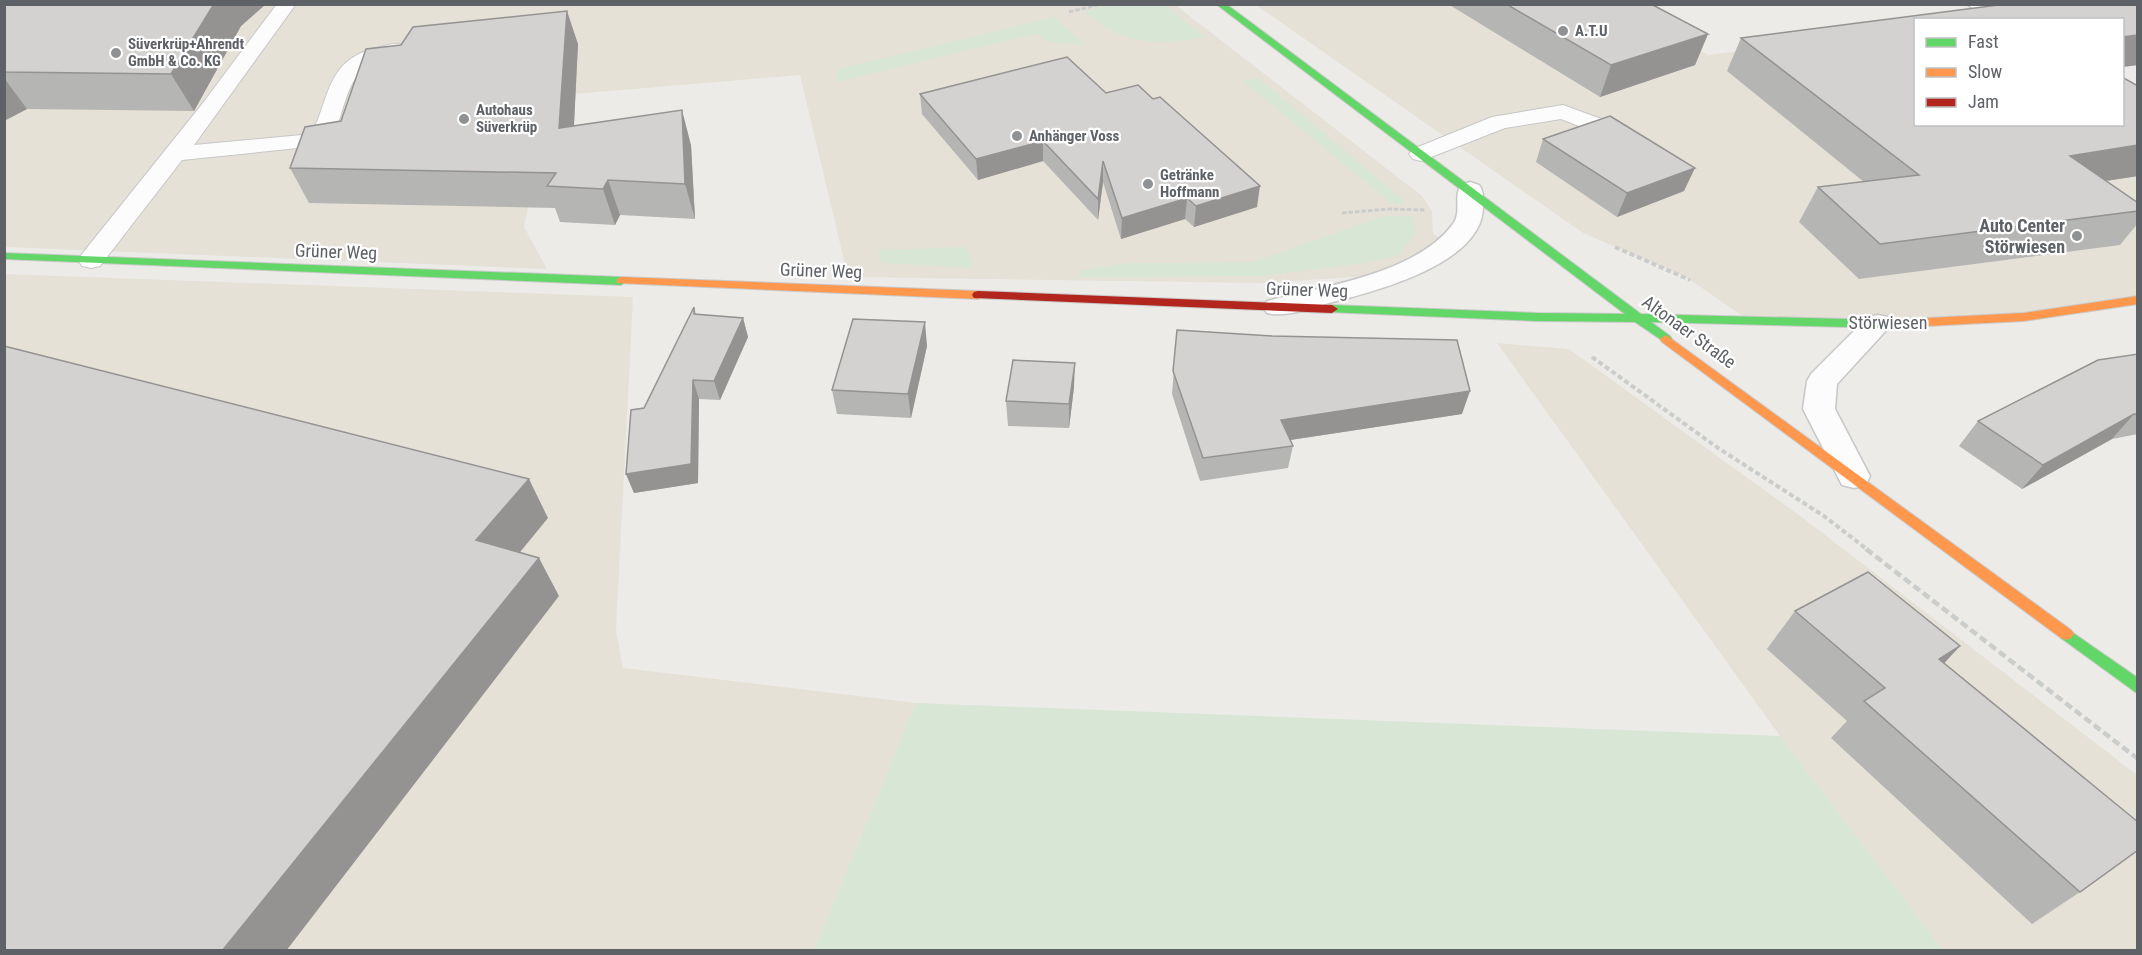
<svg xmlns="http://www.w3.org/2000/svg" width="2142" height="955" font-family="'Roboto Condensed',sans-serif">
<rect width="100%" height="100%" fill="#ecebe8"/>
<path fill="#e5e1d7" d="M1174 4 1422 196 1432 211 1433 233 1450 247 1399 274 1264 283 848 277 800 75 551 96 524 227 547 269 5 247V5Z
M1256 5H1616L1708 55 1915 29 1916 124H2122L2137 100V300L2025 317 1747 319 1686 277 1583 233Z
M5 274 633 297 616 630 623 668 916 703 814 950H5Z
M1497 343 1569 349 1803 518 2137 775V950H1943L1780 736Z"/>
<path fill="#d8e6d5" d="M1111 4 1165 5 1205 37C1158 47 1120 44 1084 11Z
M1054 17 1086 45 1050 42 1036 34 836 82 838 69Z
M1255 78 1261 80 1407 203 1392 204 1245 83 1244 81Z
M1384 216H1413L1416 233 1399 255 1370 262 1263 276 1080 277 1078 271 1128 263 1253 262Z
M966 247 974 268 882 263 878 250Z
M916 703 1780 736 1943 950H814Z"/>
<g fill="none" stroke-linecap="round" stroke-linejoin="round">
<defs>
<path id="lane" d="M277 4H296L194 145 312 134C330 96 327 60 376 48 387 45 397 42 408 45L411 49 408 53C396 57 383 57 372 63 343 77 345 120 328 145L182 160 100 266 91 268 82 266 78 260 82 254 203 103Z
M1563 105 1615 124 1618 129 1615 134 1607 136 1599 134 1561 119 1505 128 1421 161 1413 159 1409 154 1413 149 1492 117Z"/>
<path id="street" d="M1967 4H1992L2012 20H1987Z
M1470 182 1479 185C1484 191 1483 198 1483 206 1484 264 1373 292 1329 303 1310 308 1286 318 1267 313L1263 307 1267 301C1324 286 1416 274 1453 224 1462 212 1453 196 1461 185Z
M1878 315 1888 317 1892 324 1837 384 1835 409 1870 476 1866 485 1854 488 1842 485 1803 409 1807 381 1811 374 1868 317Z"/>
<path id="fast" d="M1216 4H1226L1641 314 1888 320 1894 324 1888 328 1651 322 1670 336 1672 339 1666 343 1635 322 1537 321 1328 312 1326 309 1332 305 1537 313 1625 314Z
M4 253 621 277 627 281 621 285 4 259Z
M2066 628 2138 678V694L2061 638 2058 634 2061 630Z"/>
<path id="slow" d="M621 277 978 291 984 295 978 299 617 283V279Z
M2138 296V304L2024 321 1888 328 1882 324 1888 320 2024 313Z
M1666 335 2071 630 2074 634 2071 638 2066 640 2061 638 1662 342 1660 339Z"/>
<path id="jam" d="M978 291 1332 305 1338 309 1332 313 974 298 972 295 974 292Z"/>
</defs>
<use href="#lane" stroke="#c7c7c7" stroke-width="2"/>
<use href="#street" stroke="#c7c7c7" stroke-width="3"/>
<use href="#fast" stroke="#c9c9c9" stroke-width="2"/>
<use href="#slow" stroke="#c9c9c9" stroke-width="2"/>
<use href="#jam" stroke="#c9c9c9" stroke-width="2"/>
<path stroke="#cacdcb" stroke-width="3" stroke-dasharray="4.5 2" stroke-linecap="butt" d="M1069 12 1101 4
M1342 213 1389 209 1425 210"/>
<path stroke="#cacdcb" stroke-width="4" stroke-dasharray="5 3" stroke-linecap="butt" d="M1615 247 1690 280
M1592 357 1718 448 1824 516 1868 550"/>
<path stroke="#cacdcb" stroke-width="4.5" stroke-dasharray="8 4" stroke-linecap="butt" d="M1866 549 2138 759"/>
<use href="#lane" fill="#fcfcfc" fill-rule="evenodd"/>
<use href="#street" fill="#fcfcfc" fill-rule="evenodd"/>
<use href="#fast" fill="#63d668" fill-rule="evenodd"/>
<use href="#slow" fill="#ff974d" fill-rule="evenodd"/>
<use href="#jam" fill="#b3261e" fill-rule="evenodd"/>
</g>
<path fill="#b5b5b4" d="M4 4H266L241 26 194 111 27 109 4 121Z
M1448 4H1651L1708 34 1695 65 1600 97Z
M2006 4H2138V65L2122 67V20H1916V124H2122V77L2138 86V176L2106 181 2138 203V223L2120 245 1859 279 1799 222 1818 187 1864 182 1727 71 1741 38Z
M578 44 574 126 691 145 695 219 620 215 615 225 560 222 555 208 309 203 290 168 341 121Z
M1106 93 1257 207 1194 227 1185 219 1121 239 1103 182 1098 220 1043 161 978 180 922 114 920 94Z
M1543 139 1684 191 1617 217 1536 162Z
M694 307 696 314 743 318 748 337 720 400 699 399 698 483 634 493 626 474 644 408Z
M1177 330 1462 414 1290 440 1293 446 1288 468 1200 481 1172 394Z
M927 346 911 418 837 414 832 390Z
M2138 354V434L2112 439 2022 489 1959 446 1978 421Z
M1074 387 1069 428 1008 426 1006 401Z
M1795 611 1960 646 1944 663 2080 892 2032 924 1831 738 1847 721 1767 649Z"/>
<path fill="#949392" d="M214 4H266L241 26 194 111 171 74Z
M567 11 578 44 572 162 559 128Z
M1708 34 1695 65 1600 97 1611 65Z
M2138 35V65L2122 67V37Z
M4 78 27 109 4 121Z
M682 110 691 145 695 219 685 184Z
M1043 141V161L978 180 976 159Z
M2138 145V176L2046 190 2070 156Z
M1103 161V182L1098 220V199Z
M1695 168 1684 191 1617 217 1627 193Z
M608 180 620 215 615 225 603 189Z
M1260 186 1257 207 1194 227 1196 206Z
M1187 198 1185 219 1121 239 1122 218Z
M743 318 748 337 720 400 714 381Z
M925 322 927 346 911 418 908 394Z
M1075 363 1074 387 1069 428V404Z
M693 380 699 399 698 483 634 493 626 474Z
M1470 391 1462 414 1277 442 1281 420Z
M2134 414 2112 439 2022 489 2043 465Z
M529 479 548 518 498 579 476 540Z
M539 558 559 596 286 951H222Z
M1960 646 1925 684 1939 659Z"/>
<path fill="#d3d2d1" stroke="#949392" stroke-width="1.5" d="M4 4H214L171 74 4 72Z
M1506 4H1651L1708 34 1611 65Z
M2006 4H2138V35L2122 37V20H1916V124H2122V77L2138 86V145L2070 156 2138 203V211L1880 244 1818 187 1919 175 1741 38Z
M567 11 559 128 682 110 685 184 608 180 603 189 547 186 556 173 290 168 305 127 341 121 366 49 401 45 413 27Z
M1067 57 1106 93 1138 85 1153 99 1160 97 1260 186 1196 206 1187 198 1122 218 1103 161 1098 199 1043 141 976 159 920 94Z
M1610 116 1695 168 1627 193 1543 139Z
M694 307V314L743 318 714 381 693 380 691 464 626 474 631 410 644 408Z
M853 319 925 322 908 394 832 390Z
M1177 330 1272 336 1457 340 1470 391 1281 420 1293 446 1203 458 1173 371Z
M4 346 529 479 476 540 539 558 222 951H4Z
M2138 354V414H2134L2043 465 1978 421 2098 360Z
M1013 360 1075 363 1069 404 1006 401Z
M1868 572 1960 646 1939 659 2138 822V850L2080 892 1864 701 1885 688 1795 611Z"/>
<g fill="#909193" stroke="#fff" stroke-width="2">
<circle cx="1563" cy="31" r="6"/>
<circle cx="116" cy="53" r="6"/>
<circle cx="464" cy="119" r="6"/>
<circle cx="1017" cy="136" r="6"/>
<circle cx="1148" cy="184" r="6"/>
<circle cx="2077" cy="236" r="6"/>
</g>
<g text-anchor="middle" stroke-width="4.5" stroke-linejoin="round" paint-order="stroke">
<g font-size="15" font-weight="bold" fill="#5e6165" stroke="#fff" text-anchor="start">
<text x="1575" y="36">A.T.U</text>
<text x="128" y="49">Süverkrüp+Ahrendt<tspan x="128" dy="17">GmbH &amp; Co. KG</tspan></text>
<text x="476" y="115">Autohaus<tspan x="476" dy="17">Süverkrüp</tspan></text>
<text x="1029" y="141">Anhänger Voss</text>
<text x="1160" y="180">Getränke<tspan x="1160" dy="17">Hoffmann</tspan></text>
</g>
<g font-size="18" font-weight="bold" fill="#5e6165" stroke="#fff" text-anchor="end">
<text x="2065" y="232">Auto Center<tspan x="2065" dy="21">Störwiesen</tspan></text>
</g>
<g font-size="18" fill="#5e6165" stroke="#fff">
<text transform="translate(336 252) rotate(2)" y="6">Grüner Weg</text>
<text transform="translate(821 271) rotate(2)" y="6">Grüner Weg</text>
<text transform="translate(1307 290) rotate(2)" y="6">Grüner Weg</text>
<text x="1888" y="329">Störwiesen</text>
<text transform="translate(1689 332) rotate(36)" y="6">Altonaer Straße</text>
</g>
</g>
<rect width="2142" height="955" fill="none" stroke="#5e6165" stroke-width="12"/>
<rect x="1914" y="18" width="210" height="108" fill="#ffffff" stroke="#bfc0c1" stroke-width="1.5"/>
<rect x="1926" y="38" width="30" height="9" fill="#63d668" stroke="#bfc0c1" stroke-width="1.5"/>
<text x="1968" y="48" font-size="18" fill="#5e6165">Fast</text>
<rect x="1926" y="68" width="30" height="9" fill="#ff974d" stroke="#bfc0c1" stroke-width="1.5"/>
<text x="1968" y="78" font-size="18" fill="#5e6165">Slow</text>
<rect x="1926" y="98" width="30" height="9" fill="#b3261e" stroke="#bfc0c1" stroke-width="1.5"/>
<text x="1968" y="108" font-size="18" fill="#5e6165">Jam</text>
</svg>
